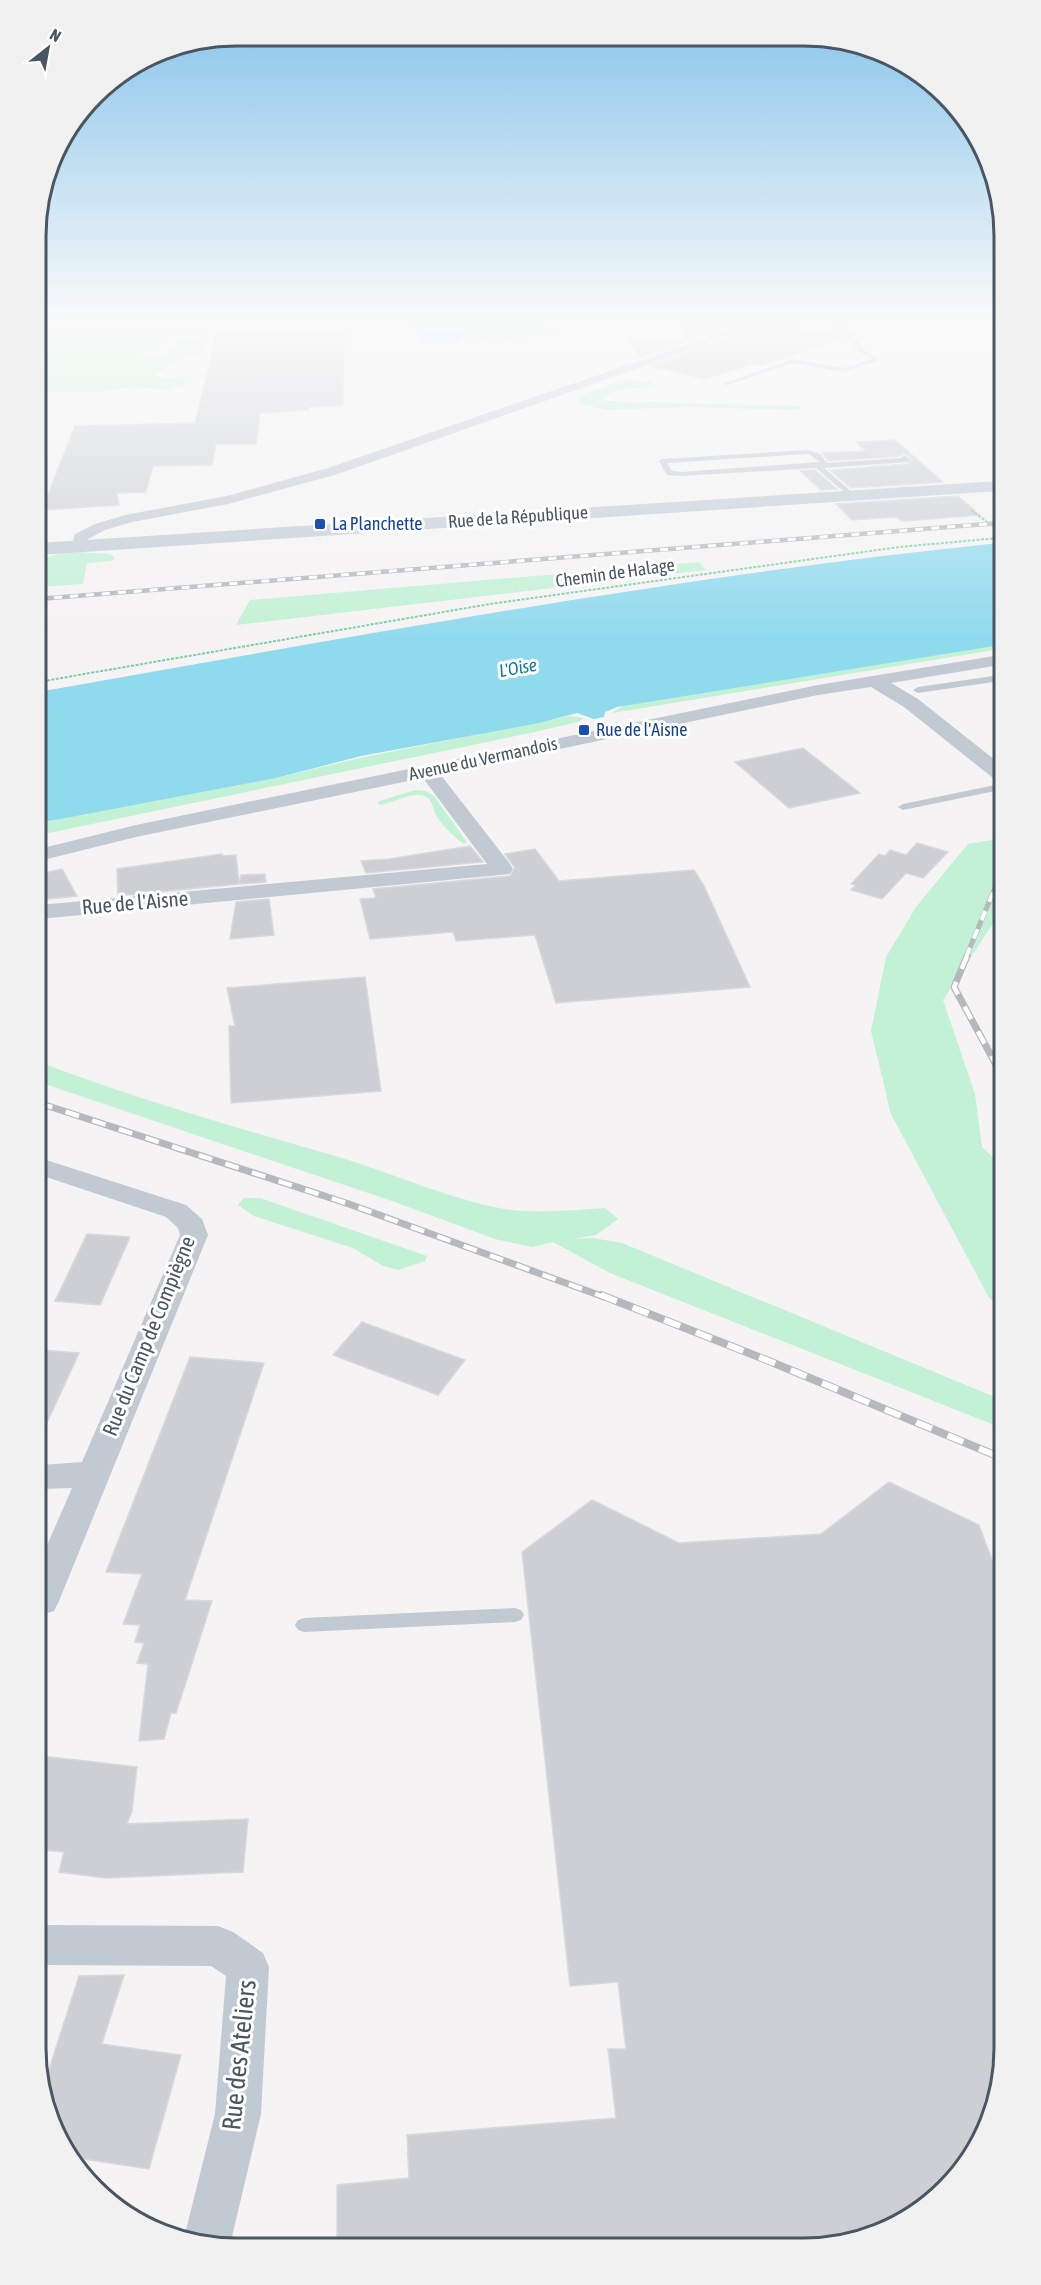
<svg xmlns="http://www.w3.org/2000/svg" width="1041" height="2285" font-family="'Asap Condensed',sans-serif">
<rect width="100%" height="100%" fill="#f5f3f3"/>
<path fill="#c3f1d5" d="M37 320H285L286 322H234L205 332 169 336 142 356 156 358 172 350 178 341 191 338H209L202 352 154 373 160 378 193 377 191 384 168 390 133 387 95 392H37Z
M562 320H602L603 323 522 338 463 343 474 331 528 333 548 326 570 325Z
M623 380 649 382 654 385C637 392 619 383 604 399L606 401 797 406 802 408 793 410 685 407 606 410 579 403 581 395Z
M76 552 110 554 115 558 112 561 87 563 83 584 38 587V560L57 554Z
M699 562 706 570 236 625 250 600Z
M1000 640V649L612 713 630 701Z
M569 716 584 718 578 722 530 733 39 835V824L106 808 276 778 360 758Z
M415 790 426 791 434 796 467 842 464 844C456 839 442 825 437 817 431 805 433 795 417 795 406 795 392 803 380 805L377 802Z
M998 839 1000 841 1001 911 943 1000 975 1094 982 1147 1001 1165 1002 1308 989 1298 891 1114 871 1031 886 957 916 907 968 844Z
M39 1062C136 1099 235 1127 335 1156 391 1172 447 1199 505 1209 537 1214 573 1210 605 1208L618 1219 596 1235 573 1239 592 1238 622 1243 1002 1400V1428L610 1273 553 1242 532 1247 495 1239 392 1201 39 1082Z
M244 1198H260L427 1256 425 1261 398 1270 383 1266 353 1248 254 1216 238 1205Z"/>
<path fill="#90daee" d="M411 320H556L563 324H543L528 331 465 329 467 336 455 343H420Z
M999 543 1000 645 617 707 605 712 604 717 594 719 577 713 539 723 361 756 276 778 39 823 38 692C357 636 677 576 999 543Z"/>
<path fill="#cdcfd5" stroke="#d7d9de" stroke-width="1.5" d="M676 320H750L640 358 629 339 687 338Z
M776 320H779V325L842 337 762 366 752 364 705 379 649 366Z
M344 329 343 405 308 407 309 410 260 413 256 444H216L212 465 153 466 146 492 117 493 119 505 42 510 75 426 195 423 217 332Z
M895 440 943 482 851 488 830 470 908 464 913 460 904 453 900 456 828 461 822 453 866 451 856 442Z
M815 470 837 489 821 490 800 471Z
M958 496 980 515 906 521 900 520 896 517 852 520 836 504Z
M803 748 860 793 789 808 735 762Z
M917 843 948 852 923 878 906 873 882 899 851 890 856 885 851 884 879 854 885 856 890 850 906 855Z
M470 846 483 862 366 873 361 861 389 859Z
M535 849 559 881 694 870 704 886 750 987 556 1003 535 935 456 941 453 932 370 939 360 899 376 898 373 889 510 876 515 868 505 854Z
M222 854 223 856 236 855 239 884 118 896 117 869Z
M62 869 77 896 39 900V874Z
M265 874 266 882 239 884 241 875Z
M269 899 274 935 230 939 236 902Z
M365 977 381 1091 231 1103 229 1026H235L227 988Z
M87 1234 130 1237 100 1305 55 1301Z
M362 1322 465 1360 438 1395 333 1355Z
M40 1350 79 1353 41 1436Z
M190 1357 264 1363 185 1600 212 1601 176 1713H171L164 1739 139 1741 148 1664 137 1663 144 1643 135 1642 140 1625 123 1624 142 1574 106 1572Z
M889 1482 979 1525 1003 1589 1005 2062 990 2125 956 2181 916 2215 857 2242 337 2245V2185L409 2178 407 2135 616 2118 608 2049H626L618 1982 570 1986 522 1552 592 1500 679 1543 821 1534Z
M42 1756 137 1767 132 1811 127 1824 248 1819 243 1872 106 1878 59 1872 64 1852 42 1850Z
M124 1975 102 2044 181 2055 149 2169 70 2157 63 2149 43 2101V2088L79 1976Z"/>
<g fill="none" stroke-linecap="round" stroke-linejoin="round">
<path stroke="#7ad0a6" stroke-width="2" stroke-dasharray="3 1.5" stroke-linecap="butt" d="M971 510 999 531
M38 682 490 604 899 547 999 538"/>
<path fill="#c1cad2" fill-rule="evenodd" d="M830 320H836L856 339 862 349 877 357V361L843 372 793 363 728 385 723 384 793 359 843 368 872 359 858 351 851 341 836 329Z
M808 450 820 454 827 463 901 458 904 455 911 460 908 462 824 468 853 493V497H850L816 468 681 476 667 475 659 461 662 459ZM808 454 820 462 681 472 672 471 667 463Z
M1000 675V681L918 693 913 690 918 687Z
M1000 784V790L903 810 898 807 903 804Z
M515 1608 521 1610 524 1615 521 1620 515 1622 304 1632 298 1630 295 1625 298 1620 304 1618Z"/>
<path fill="#c1cad2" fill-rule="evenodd" d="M757 320H774L338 474 228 504 132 522 105 530 88 539 86 549 80 551 72 546 75 534 95 524 125 515 227 496 328 468Z
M1000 655V665L891 683 918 699 1000 764V780L993 778 904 707 871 687 818 695 440 774 510 864 513 869 510 874 39 919V905L487 864 423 778 136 837 39 861V849L136 825 818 685Z
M40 1158 186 1205 202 1219 208 1235 59 1601 54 1611 41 1615V1559L72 1488 41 1489V1465L82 1462 180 1235 178 1228 166 1217 40 1175Z
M42 1925 218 1926 233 1932 263 1953 269 1967 261 2114 230 2245H197L184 2238 215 2114 226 1976 211 1966 42 1965Z"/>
<path fill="#c1cbd6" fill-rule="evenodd" d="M999 481V491L38 555V543Z"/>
<defs>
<path id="rail-far3" d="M38 599 999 523"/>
<path id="rail-far2" d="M966 957 1000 876"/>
<path id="rail-far1" d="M967 956 954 987 1001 1074
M39 1103 349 1204 604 1297"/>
<path id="rail" d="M601 1295 769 1361 1002 1458"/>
</defs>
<use href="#rail-far3" stroke="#b5b8bd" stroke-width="4.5"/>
<use href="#rail-far2" stroke="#b5b8bd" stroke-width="5"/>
<use href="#rail-far1" stroke="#b5b8bd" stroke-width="7"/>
<use href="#rail" stroke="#b5b8bd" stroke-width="8"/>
<use href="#rail-far3" stroke="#fff" stroke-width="3" stroke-dasharray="8" stroke-linecap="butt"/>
<use href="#rail-far2" stroke="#fff" stroke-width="4" stroke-dasharray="10" stroke-linecap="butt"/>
<use href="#rail-far1" stroke="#fff" stroke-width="4.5" stroke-dasharray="14" stroke-linecap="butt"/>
<use href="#rail" stroke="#fff" stroke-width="6" stroke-dasharray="17" stroke-linecap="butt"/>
</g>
<linearGradient id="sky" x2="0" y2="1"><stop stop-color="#85c3ea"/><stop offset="0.5" stop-color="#fafafa"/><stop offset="1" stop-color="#fafafa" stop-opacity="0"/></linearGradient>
<rect width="1041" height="640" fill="url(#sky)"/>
<g fill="#1a4fb4" stroke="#fff" stroke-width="2">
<rect x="314" y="518" width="12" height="12" rx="3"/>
<rect x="578" y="724" width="12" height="12" rx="3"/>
</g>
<g text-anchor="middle" stroke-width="6" stroke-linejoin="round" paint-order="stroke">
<g font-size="18" fill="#4a5661" stroke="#fff">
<text transform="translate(518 517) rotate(-4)" y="6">Rue de la République</text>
<text transform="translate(615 573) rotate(-8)" y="6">Chemin de Halage</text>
<text transform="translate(483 759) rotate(-12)" y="6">Avenue du Vermandois</text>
</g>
<g font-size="18" fill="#164399" stroke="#fff" text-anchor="start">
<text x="332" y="530">La Planchette</text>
<text x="596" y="736">Rue de l'Aisne</text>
</g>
<g font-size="18" font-style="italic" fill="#0c7c9b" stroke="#fff">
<text transform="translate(518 668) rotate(-10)" y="6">L'Oise</text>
</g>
<g font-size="21" fill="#4a5661" stroke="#fff">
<text transform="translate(135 903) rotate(-5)" y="7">Rue de l'Aisne</text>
<text transform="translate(149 1336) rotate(-68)" y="7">Rue du Camp de Compiègne</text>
</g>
<g font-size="26" fill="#4a5661" stroke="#fff">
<text transform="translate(239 2055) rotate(-84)" y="9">Rue des Ateliers</text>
</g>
</g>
<path d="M0 0H1041V2285H0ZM236 46H804A190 190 0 0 1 994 236V2048A190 190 0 0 1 804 2238H236A190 190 0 0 1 46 2048V236A190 190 0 0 1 236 46Z" fill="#f1f1f2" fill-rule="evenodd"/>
<path fill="none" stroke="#4a5661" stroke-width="3" d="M236 46H804A190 190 0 0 1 994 236V2048A190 190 0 0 1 804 2238H236A190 190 0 0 1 46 2048V236A190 190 0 0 1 236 46Z"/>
<g transform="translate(48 48) rotate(31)" stroke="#ffffff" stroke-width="4.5" paint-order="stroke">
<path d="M0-4.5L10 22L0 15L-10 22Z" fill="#4a5661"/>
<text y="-9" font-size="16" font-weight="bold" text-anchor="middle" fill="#4a5661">N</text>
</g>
</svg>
